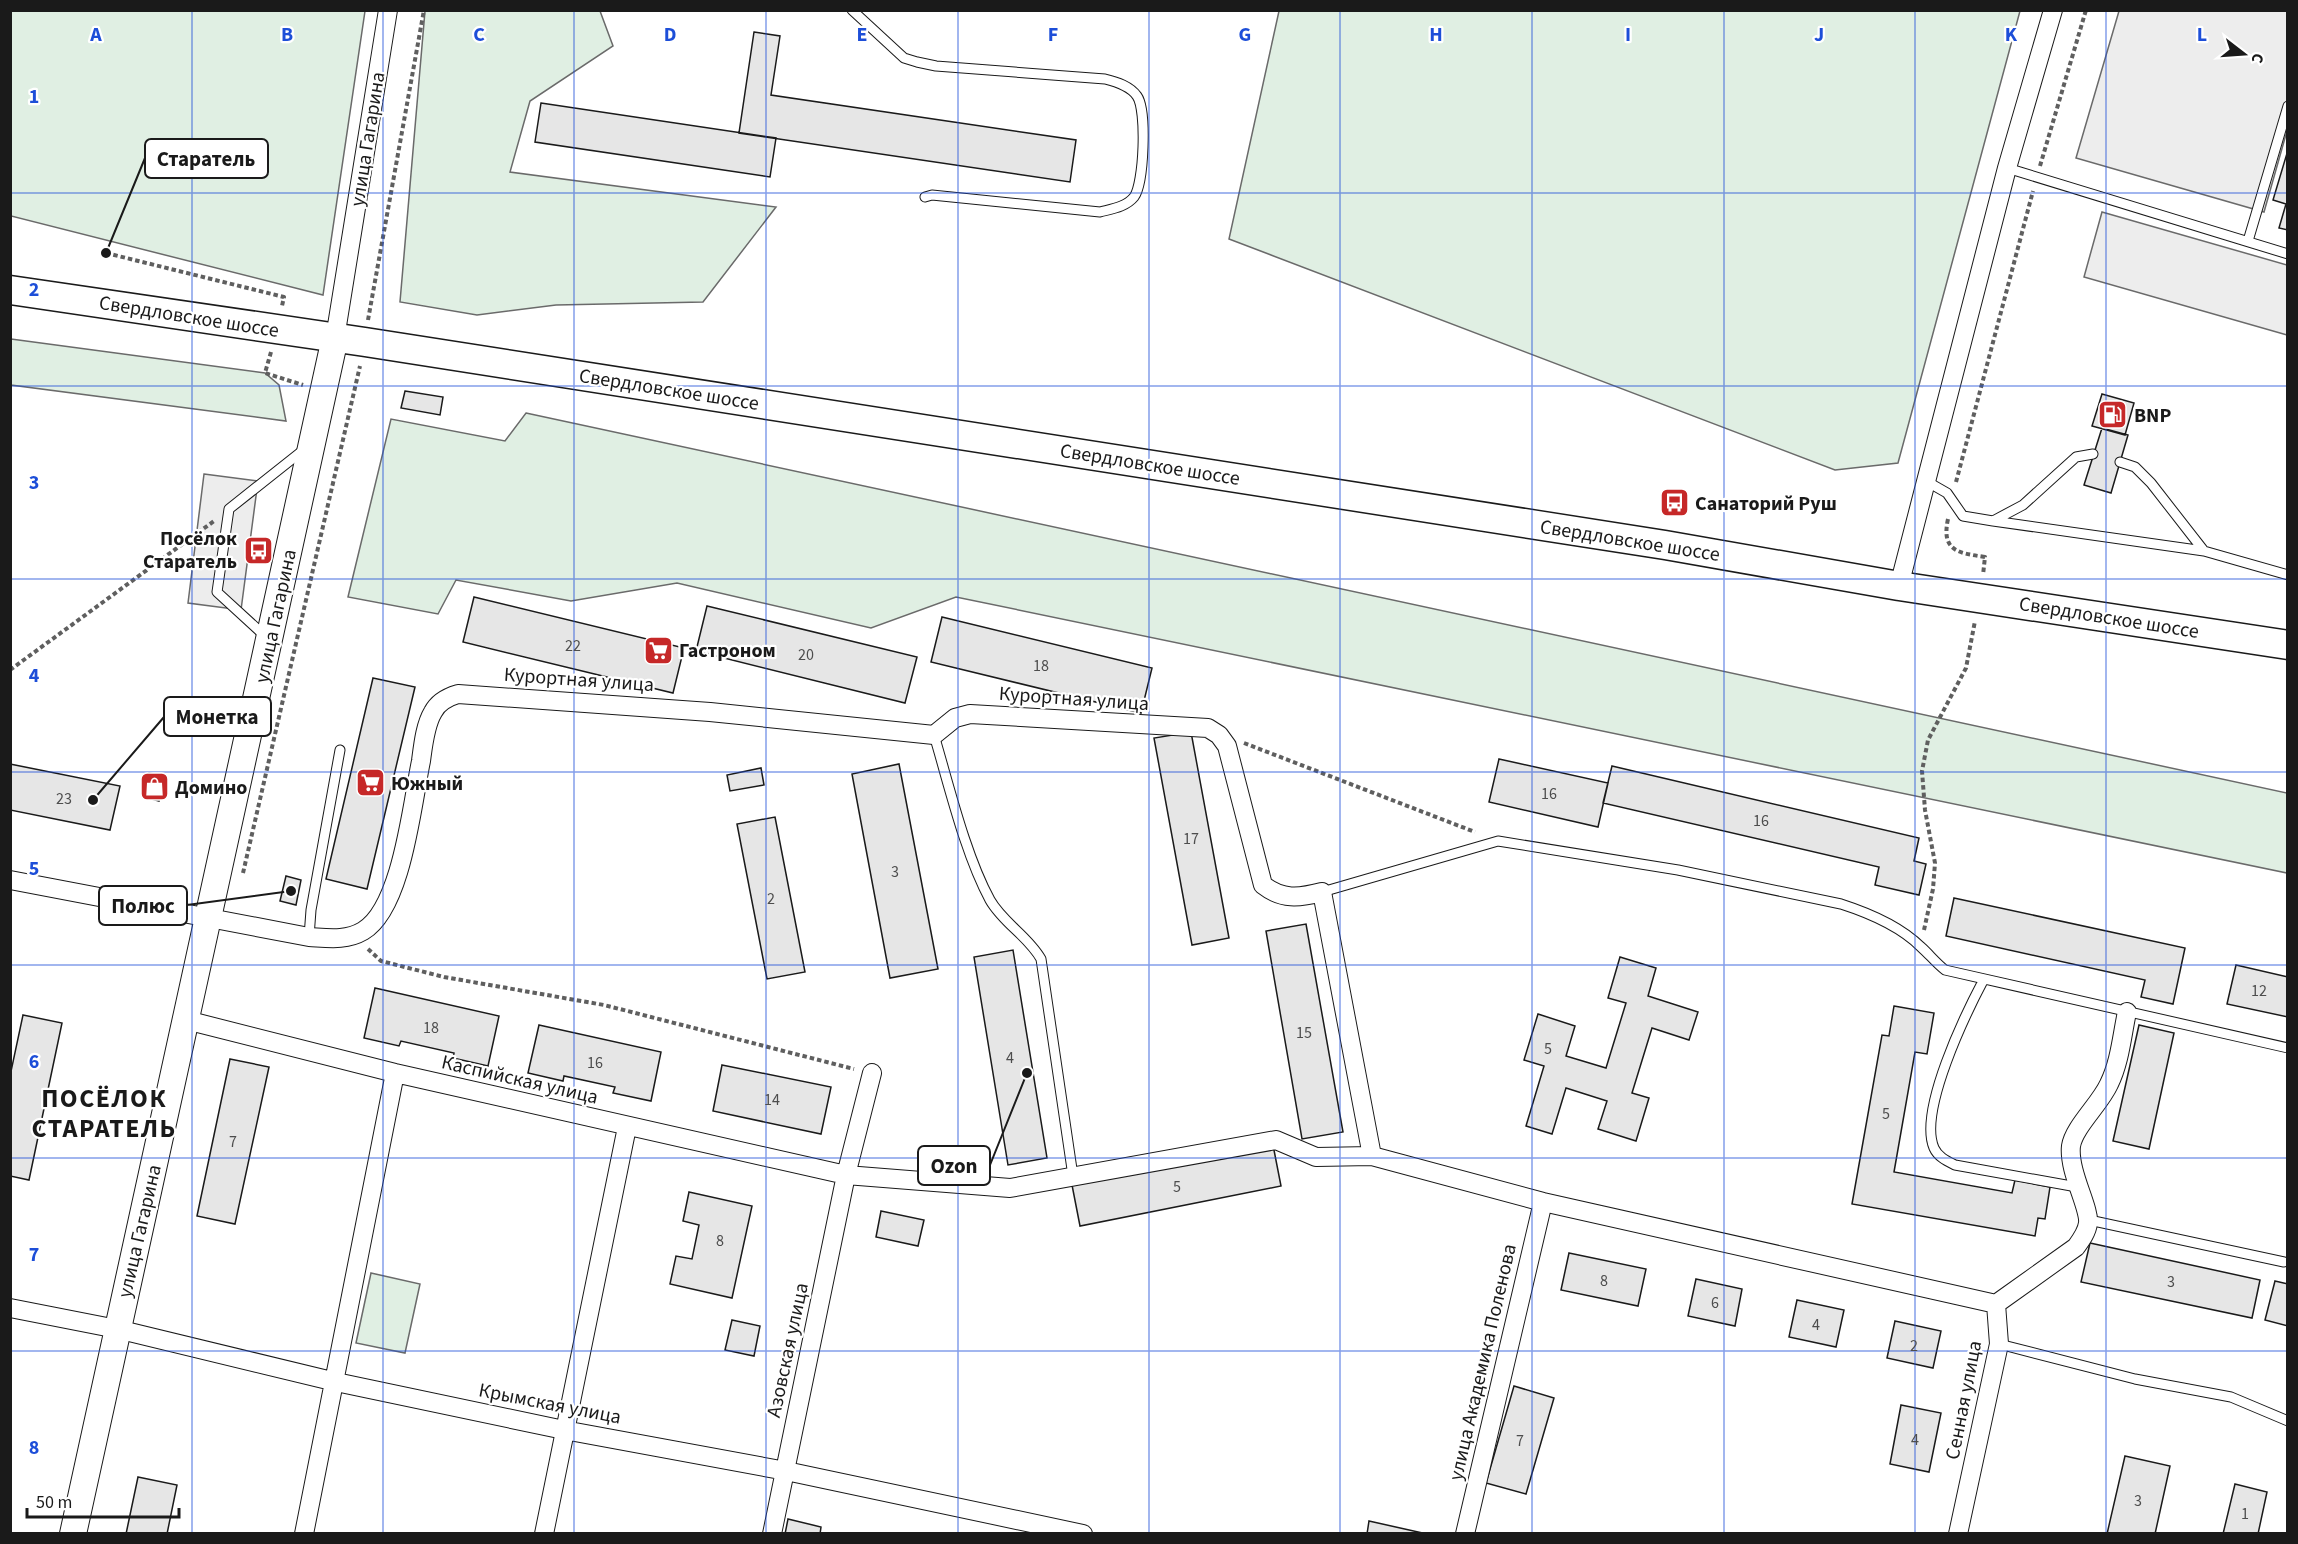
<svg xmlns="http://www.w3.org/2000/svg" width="2298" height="1544" font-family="'Source Sans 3',sans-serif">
<rect width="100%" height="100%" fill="#fff"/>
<path fill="#e0efe3" stroke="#6a6a6a" stroke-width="1.5" d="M10 11H365L323 295 11 216Z
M425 11H600L613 46 530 101 510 172 776 207 703 302 556 305 477 315 400 302Z
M1279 11H2020L1898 463 1835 470 1229 239Z
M11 339 265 373 279 385 286 421 11 385Z
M526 413 2287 793V873L956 597 871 628 677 583 571 601 456 580 438 614 348 597 391 419 505 441Z
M371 1273 420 1284 405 1353 356 1343Z"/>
<path fill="#ededed" stroke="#6a6a6a" stroke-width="1.5" d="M2119 11H2287V131L2264 212 2076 158Z
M2102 212 2287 265V335L2084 277Z
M204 474 258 481 241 610 188 603Z"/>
<path fill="#e6e6e6" stroke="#1a1a1a" stroke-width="1.5" d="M754 32 780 36 771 95 1076 140 1070 182 739 133Z
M541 103 776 138 770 177 535 142Z
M2288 150V230L2279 228 2286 204 2273 200Z
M405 391 443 397 440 415 401 408Z
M2102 394 2134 403 2125 435 2092 426Z
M2102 428 2128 435 2111 493 2084 485Z
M474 597 684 648 673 693 463 642Z
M707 606 917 657 905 703 696 651Z
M942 617 1152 668 1141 713 931 662Z
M373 678 415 687 367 889 326 879Z
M1191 732 1229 938 1192 945 1154 738Z
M1499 759 1608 783 1598 827 1489 802Z
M10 764 120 786 110 830 10 810Z
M899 764 938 969 890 978 852 774Z
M1612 766 1919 838 1914 861 1926 864 1919 895 1875 885 1879 867 1603 803Z
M761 768 764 785 730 791 727 775Z
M149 773 165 776 159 801 144 797Z
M775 817 805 972 767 979 737 824Z
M286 876 301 880 296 905 280 901Z
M1954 898 2185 948 2173 1004 2141 997 2145 980 1946 936Z
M1306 924 1343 1132 1302 1139 1266 931Z
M1013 950 1047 1158 1008 1165 974 957Z
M1620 957 1656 968 1648 996 1698 1012 1689 1040 1652 1028 1632 1093 1649 1098 1636 1141 1598 1129 1607 1101 1566 1088 1552 1134 1526 1126 1544 1066 1524 1060 1538 1014 1575 1026 1566 1056 1606 1068 1626 1003 1608 998Z
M2236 965 2288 977V1017L2227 1004Z
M375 988 499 1016 488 1066 453 1058 454 1053 401 1041 399 1046 364 1038Z
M1894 1006 1934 1013 1927 1054 1915 1052 1894 1172 2012 1193 2015 1180 2050 1187 2045 1219 2038 1218 2035 1236 1852 1204 1882 1035 1889 1036Z
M23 1015 62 1023 29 1180 10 1176V1076Z
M539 1025 661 1052 651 1101 613 1093 615 1087 564 1076 563 1081 528 1073Z
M2139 1025 2174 1033 2149 1149 2113 1141Z
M230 1059 269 1067 235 1224 197 1216Z
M722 1065 831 1087 821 1134 713 1111Z
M1273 1145 1281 1186 1080 1226 1072 1185Z
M689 1192 752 1206 732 1298 670 1284 676 1256 692 1259 699 1225 683 1221Z
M881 1211 924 1220 918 1246 876 1237Z
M2090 1243 2260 1280 2252 1318 2081 1282Z
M1569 1253 1646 1269 1638 1306 1561 1290Z
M1696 1279 1742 1289 1735 1326 1688 1316Z
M2275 1281 2288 1284V1326L2265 1320Z
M1797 1300 1844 1310 1836 1347 1789 1337Z
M732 1320 760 1326 754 1356 725 1350Z
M1895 1321 1941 1331 1933 1368 1887 1358Z
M1514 1386 1554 1398 1526 1494 1486 1483Z
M1901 1405 1941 1413 1929 1472 1890 1464Z
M2125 1456 2170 1466 2155 1534H2107Z
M138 1477 177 1485 167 1534H126Z
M2235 1484 2267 1492 2258 1534H2223Z
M788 1519 821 1527 820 1534H785Z
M1369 1521 1427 1534H1367Z"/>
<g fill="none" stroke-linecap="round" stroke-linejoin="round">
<defs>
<path id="lane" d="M852 10 904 58 917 62 936 66 1105 79C1117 82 1130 86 1137 96 1147 110 1144 184 1134 197 1126 207 1111 209 1100 212L932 195 925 197
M2007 168 2288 254
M2248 241 2288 106
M2120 462 2135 467 2151 483 2204 551 2288 575
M1926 481 1947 493 1963 516 1993 521 2023 505 2076 457 2093 454
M1993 521 2204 551
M265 636 217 592 229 509 306 448
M934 735C949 785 965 854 990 900 1003 923 1028 936 1041 959L1073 1176
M1322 892 1498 841 1678 870 1841 904C1869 913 1900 926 1921 947 1929 954 1936 963 1945 970L2288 1048
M309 937 311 910 340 750
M1984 979C1966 1013 1918 1111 1934 1148 1938 1157 1947 1161 1955 1165L2077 1187
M2089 1220 2284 1262
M1999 1344 2135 1379 2231 1397 2288 1421"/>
<path id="street" d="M335 338 388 10
M1899 586 2007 168 2053 10
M10 880 309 937C328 938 346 941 363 931 402 908 412 804 421 761 423 746 425 725 433 712 438 702 448 697 458 694L710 712 934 735 955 718 970 714 1208 728 1219 735 1227 746 1263 885C1282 900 1299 898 1322 892L1372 1156
M186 1020 395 1073 846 1175 1010 1188 1276 1140 1316 1157 1372 1156 1543 1202 1996 1304
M10 1308 117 1329 336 1382 564 1430 786 1471 1083 1534
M304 1534 395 1073
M544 1534 627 1127
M772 1534 846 1175 872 1073
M1465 1534 1543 1202
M1958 1534 1999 1344 1996 1304 2076 1247C2081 1240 2087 1232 2088 1223 2090 1208 2068 1171 2071 1146 2074 1127 2100 1104 2109 1084 2120 1062 2122 1035 2127 1012"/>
<path id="secondary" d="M73 1534 335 338"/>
<path id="primary" d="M10 290 365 342 1665 545 1899 586 2288 645"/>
</defs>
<use href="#lane" stroke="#1a1a1a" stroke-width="11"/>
<use href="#street" stroke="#1a1a1a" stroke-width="20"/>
<use href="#secondary" stroke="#1a1a1a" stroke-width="28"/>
<use href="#primary" stroke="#1a1a1a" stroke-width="31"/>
<path stroke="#5f5f5f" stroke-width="4" stroke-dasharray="4.5 3" stroke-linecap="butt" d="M2040 166 2086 10
M106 253 284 297 282 306
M368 320 424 10
M271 352 265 373 303 385
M1956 482 2033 191
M1948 519C1941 551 1958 553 1985 557L1983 575
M10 670 214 521
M1244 743 1475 832
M243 873 360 366
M1924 930 1933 889 1935 863 1925 810 1922 771 1928 740 1966 668 1975 621
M368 949 381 961 444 977 604 1005 854 1069"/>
<use href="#lane" stroke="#fff" stroke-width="9"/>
<use href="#street" stroke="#fff" stroke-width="18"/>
<use href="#secondary" stroke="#fff" stroke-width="26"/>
<use href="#primary" stroke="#fff" stroke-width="28"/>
</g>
<path fill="none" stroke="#1d4ed8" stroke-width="1.5" stroke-opacity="0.55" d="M192 10V1534M383 10V1534M574 10V1534M766 10V1534M958 10V1534M1149 10V1534M1340 10V1534M1532 10V1534M1724 10V1534M1915 10V1534M2106 10V1534M10 193H2288M10 386H2288M10 579H2288M10 772H2288M10 965H2288M10 1158H2288M10 1351H2288"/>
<defs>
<symbol id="fuel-square" viewBox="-11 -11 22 22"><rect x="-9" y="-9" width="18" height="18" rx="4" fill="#c62828" stroke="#fff"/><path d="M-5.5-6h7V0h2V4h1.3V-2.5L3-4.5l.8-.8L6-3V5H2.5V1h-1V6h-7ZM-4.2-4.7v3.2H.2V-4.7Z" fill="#fff"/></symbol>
<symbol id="bus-square" viewBox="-11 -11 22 22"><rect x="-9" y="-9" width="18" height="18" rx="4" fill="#c62828" stroke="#fff"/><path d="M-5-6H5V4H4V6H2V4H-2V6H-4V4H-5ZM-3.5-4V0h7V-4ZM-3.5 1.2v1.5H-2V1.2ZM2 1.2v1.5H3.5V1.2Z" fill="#fff"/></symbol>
<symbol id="supermarket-square" viewBox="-11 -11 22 22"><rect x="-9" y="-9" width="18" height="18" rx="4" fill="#c62828" stroke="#fff"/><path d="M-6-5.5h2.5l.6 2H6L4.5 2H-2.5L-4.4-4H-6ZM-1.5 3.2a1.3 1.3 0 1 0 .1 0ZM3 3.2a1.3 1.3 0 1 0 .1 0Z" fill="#fff"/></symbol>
<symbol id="shop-square" viewBox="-11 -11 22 22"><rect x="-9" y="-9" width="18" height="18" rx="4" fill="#c62828" stroke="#fff"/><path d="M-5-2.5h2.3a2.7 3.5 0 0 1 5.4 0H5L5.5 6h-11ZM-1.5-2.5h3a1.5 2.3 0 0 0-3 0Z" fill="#fff"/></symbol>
</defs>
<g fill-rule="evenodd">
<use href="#fuel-square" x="2096" y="398" width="33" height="33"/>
<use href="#bus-square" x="1658" y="486" width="33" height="33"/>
<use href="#bus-square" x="242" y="534" width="33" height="33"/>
<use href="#supermarket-square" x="642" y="634" width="33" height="33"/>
<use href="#supermarket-square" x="354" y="766" width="33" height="33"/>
<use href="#shop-square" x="138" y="770" width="33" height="33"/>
</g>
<g text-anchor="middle" stroke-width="4.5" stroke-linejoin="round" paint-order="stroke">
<g font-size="16" fill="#4d4d4d">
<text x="573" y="651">22</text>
<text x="806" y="660">20</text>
<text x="1041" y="671">18</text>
<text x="1549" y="799">16</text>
<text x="64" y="804">23</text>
<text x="1761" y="826">16</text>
<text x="1191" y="844">17</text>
<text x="895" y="877">3</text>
<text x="771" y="904">2</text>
<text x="2259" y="996">12</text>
<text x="431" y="1033">18</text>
<text x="1304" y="1038">15</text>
<text x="1548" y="1054">5</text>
<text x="1010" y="1063">4</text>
<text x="595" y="1068">16</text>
<text x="772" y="1105">14</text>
<text x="1886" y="1119">5</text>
<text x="233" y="1147">7</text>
<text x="1177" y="1192">5</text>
<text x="720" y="1246">8</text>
<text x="1604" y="1286">8</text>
<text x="2171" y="1287">3</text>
<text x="1715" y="1308">6</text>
<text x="1816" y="1330">4</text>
<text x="1914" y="1351">2</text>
<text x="1915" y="1445">4</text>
<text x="1520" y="1446">7</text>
<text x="2138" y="1506">3</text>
<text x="2245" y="1519">1</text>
</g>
<g font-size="20" fill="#1a1a1a" stroke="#fff">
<text transform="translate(367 139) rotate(-81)" y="7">улица Гагарина</text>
<text transform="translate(189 316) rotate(9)" y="7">Свердловское шоссе</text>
<text transform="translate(669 389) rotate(9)" y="7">Свердловское шоссе</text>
<text transform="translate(1150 464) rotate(9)" y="7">Свердловское шоссе</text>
<text transform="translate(1630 540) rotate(9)" y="7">Свердловское шоссе</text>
<text transform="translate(275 616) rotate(-78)" y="7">улица Гагарина</text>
<text transform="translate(2109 617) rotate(9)" y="7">Свердловское шоссе</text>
<text transform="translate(579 679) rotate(4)" y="7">Курортная улица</text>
<text transform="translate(1074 698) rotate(4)" y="7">Курортная улица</text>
<text transform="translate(520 1079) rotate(13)" y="7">Каспийская улица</text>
<text transform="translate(139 1231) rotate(-77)" y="7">улица Гагарина</text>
<text transform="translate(787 1350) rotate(-78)" y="7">Азовская улица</text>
<text transform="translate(1482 1362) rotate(-77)" y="7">улица Академика Поленова</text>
<text transform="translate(1963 1400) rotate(-79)" y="7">Сенная улица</text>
<text transform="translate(550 1403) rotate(11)" y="7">Крымская улица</text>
</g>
<g font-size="20" font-weight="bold" fill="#1a1a1a" stroke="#fff" text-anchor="start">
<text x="2134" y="422">BNP</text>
<text x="1695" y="510">Санаторий Руш</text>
<text x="237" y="545" text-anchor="end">Посёлок<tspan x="237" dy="23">Старатель</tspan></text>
<text x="679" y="657">Гастроном</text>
<text x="391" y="790">Южный</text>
<text x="175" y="794">Домино</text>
</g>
<g font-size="26" font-weight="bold" letter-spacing="1.5" fill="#1a1a1a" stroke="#fff">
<text x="104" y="1107">ПОСЁЛОК<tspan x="104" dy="30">СТАРАТЕЛЬ</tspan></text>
</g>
</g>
<g font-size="20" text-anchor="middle" font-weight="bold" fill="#1d4ed8" stroke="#fff" stroke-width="4.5" stroke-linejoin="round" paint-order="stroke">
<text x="96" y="41">A</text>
<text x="287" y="41">B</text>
<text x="479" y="41">C</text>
<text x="670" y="41">D</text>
<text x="862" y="41">E</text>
<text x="1053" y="41">F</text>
<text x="1245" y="41">G</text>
<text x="1436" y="41">H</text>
<text x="1628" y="41">I</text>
<text x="1819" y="41">J</text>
<text x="2011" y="41">K</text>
<text x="2202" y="41">L</text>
<text x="34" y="103">1</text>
<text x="34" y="296">2</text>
<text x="34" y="489">3</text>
<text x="34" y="682">4</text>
<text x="34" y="875">5</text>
<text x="34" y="1068">6</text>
<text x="34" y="1261">7</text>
<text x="34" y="1454">8</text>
</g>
<path fill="none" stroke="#1a1a1a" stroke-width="2" d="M106 253L145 158M93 800L164 717M291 891L187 905M1027 1073L990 1165"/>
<g fill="#1a1a1a" stroke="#fff" stroke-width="2">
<circle cx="106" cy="253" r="6"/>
<circle cx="93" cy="800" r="6"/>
<circle cx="291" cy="891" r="6"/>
<circle cx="1027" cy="1073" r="6"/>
</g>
<g fill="#fff" stroke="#1a1a1a" stroke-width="2">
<rect x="145" y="139" width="123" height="39" rx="6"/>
<rect x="164" y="697" width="107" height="39" rx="6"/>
<rect x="99" y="886" width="88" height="39" rx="6"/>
<rect x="918" y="1146" width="72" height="39" rx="6"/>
</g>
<g font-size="21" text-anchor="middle" font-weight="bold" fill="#1a1a1a">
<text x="206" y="166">Старатель</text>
<text x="217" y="724">Монетка</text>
<text x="143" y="913">Полюс</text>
<text x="954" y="1173">Ozon</text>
</g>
<rect width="2298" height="1544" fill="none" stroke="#1a1a1a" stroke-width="24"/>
<g transform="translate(2244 54) rotate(107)" stroke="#ffffff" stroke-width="4.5" paint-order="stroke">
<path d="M0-4.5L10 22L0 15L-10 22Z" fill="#1a1a1a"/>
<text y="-9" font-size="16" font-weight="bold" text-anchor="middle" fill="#1a1a1a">С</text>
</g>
<path d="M27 1508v9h152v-9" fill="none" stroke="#1a1a1a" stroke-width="3"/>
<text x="36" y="1508" font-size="18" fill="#1a1a1a" stroke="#ffffff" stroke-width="4.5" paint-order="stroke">50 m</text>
</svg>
